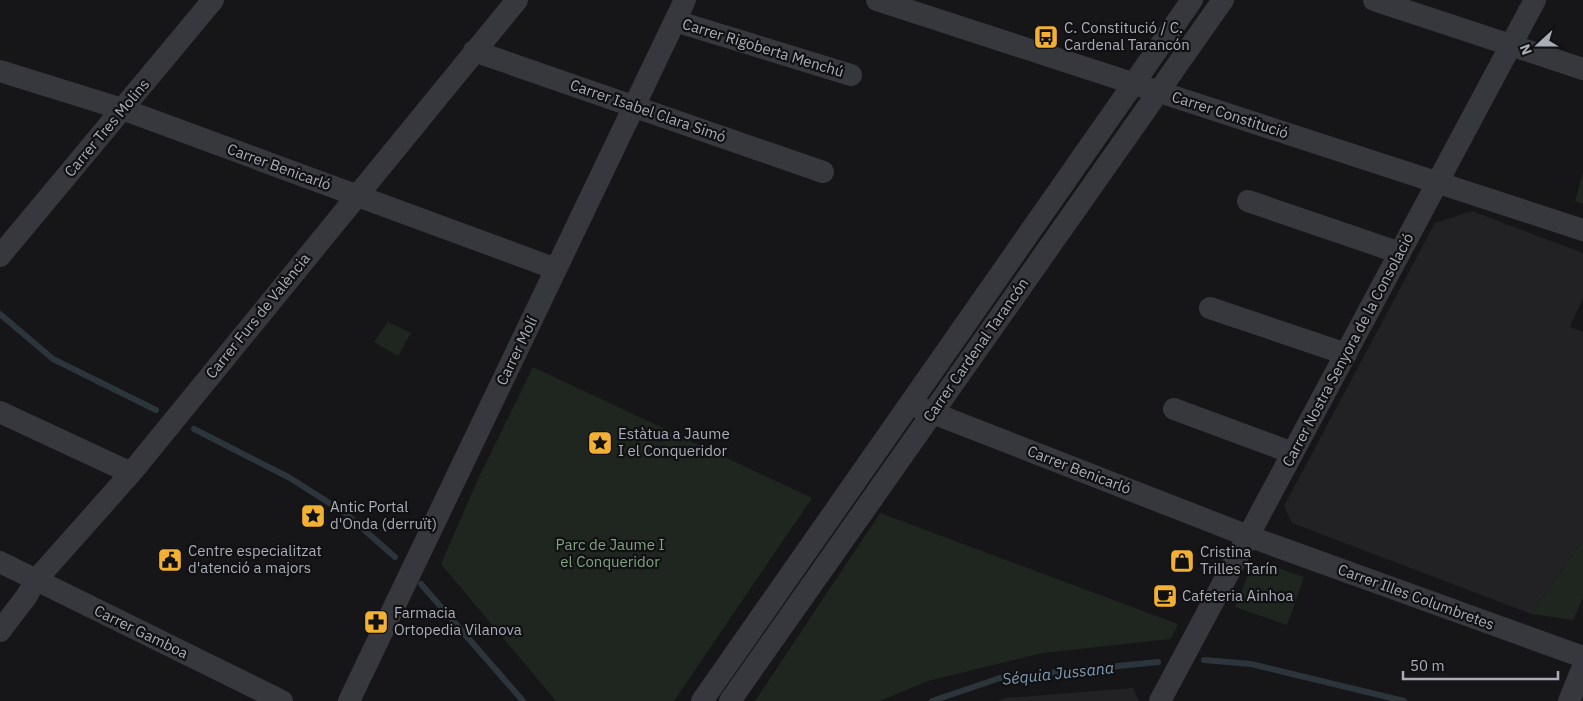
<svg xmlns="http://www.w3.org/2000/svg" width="1583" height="701" font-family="'IBM Plex Sans',sans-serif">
<rect width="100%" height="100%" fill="#161618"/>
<path fill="#222225" d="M1472 211 1583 253V298L1570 327 1583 332V540L1531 614 1292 523 1284 506 1435 223Z
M1133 688 1139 701H998L1006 698Z"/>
<path fill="#1e261f" d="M1583 172V204L1575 201Z
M388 322 411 333 398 356 374 342Z
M533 367 812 498 674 701H556L441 564 478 479Z
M880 513 1178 624 1171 639 1043 653 928 681 880 701H755Z
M1583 540V598L1573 620 1531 614Z
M1266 564 1304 577 1287 625 1235 607 1250 570Z"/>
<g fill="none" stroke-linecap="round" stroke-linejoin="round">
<path stroke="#2c353c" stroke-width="6" d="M0 314 53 359 156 410
M194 429 290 478 345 513 395 557
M421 584 523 701
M1204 660 1251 664 1404 701
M932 701 1000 678 1158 662"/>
<path stroke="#37383d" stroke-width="22" d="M877 0 1583 230
M1374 0 1583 69
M675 21 851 75
M474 51 823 172
M0 71 122 109 556 269
M1248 201 1400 253
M0 256 213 0
M1210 308 1346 354
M920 408 1248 536 1583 657
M1174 409 1293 453
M0 412 131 473
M0 562 282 701
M0 631 26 597 36 580 131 473 517 0
M349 701 685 0
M702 701 1192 0
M730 701 1223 0
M1160 701 1535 0
M1569 701 1583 667"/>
</g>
<defs>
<symbol id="bus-square" viewBox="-11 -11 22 22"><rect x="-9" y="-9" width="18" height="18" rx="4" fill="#f2b134" stroke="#111113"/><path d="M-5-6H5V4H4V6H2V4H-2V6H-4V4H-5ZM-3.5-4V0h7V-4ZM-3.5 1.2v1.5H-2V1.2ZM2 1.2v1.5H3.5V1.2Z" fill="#111"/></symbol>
<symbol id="sight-square" viewBox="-11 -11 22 22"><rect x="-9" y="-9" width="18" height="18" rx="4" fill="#f2b134" stroke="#111113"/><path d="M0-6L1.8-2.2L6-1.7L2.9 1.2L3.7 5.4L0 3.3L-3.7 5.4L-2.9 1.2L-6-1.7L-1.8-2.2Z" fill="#111"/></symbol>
<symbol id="civic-square" viewBox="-11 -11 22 22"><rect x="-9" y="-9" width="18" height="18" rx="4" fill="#f2b134" stroke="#111113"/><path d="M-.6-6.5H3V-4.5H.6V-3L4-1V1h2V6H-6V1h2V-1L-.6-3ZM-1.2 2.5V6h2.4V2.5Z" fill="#111"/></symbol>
<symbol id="shop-square" viewBox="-11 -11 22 22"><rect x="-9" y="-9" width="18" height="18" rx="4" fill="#f2b134" stroke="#111113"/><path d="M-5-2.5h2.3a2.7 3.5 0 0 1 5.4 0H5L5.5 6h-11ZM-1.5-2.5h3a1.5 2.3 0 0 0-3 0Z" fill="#111"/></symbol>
<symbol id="cafe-square" viewBox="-11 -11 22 22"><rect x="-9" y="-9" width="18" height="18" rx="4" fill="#f2b134" stroke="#111113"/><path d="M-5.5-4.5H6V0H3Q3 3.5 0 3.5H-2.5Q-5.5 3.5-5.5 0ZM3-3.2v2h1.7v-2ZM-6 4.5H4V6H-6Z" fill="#111"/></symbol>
<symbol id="pharmacy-square" viewBox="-11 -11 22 22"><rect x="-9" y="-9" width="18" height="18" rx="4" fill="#f2b134" stroke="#111113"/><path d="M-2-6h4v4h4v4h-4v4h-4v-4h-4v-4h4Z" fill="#111"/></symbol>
</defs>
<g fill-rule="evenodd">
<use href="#bus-square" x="1032" y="23" width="28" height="28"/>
<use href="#sight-square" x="586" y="429" width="28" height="28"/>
<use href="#sight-square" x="299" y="502" width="28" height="28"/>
<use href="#civic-square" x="156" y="546" width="28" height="28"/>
<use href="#shop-square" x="1168" y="547" width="28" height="28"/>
<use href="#cafe-square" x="1151" y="582" width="28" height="28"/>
<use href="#pharmacy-square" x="362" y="608" width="28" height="28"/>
</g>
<g text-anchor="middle" stroke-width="4.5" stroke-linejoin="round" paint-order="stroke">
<g font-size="15" fill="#a8adb8" stroke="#111113" text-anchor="start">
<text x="1064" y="33">C. Constitució / C.<tspan x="1064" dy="17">Cardenal Tarancón</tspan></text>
<text x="618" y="439">Estàtua a Jaume<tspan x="618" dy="17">I el Conqueridor</tspan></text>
<text x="330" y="512">Antic Portal<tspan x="330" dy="17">d'Onda (derruït)</tspan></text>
<text x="188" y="556">Centre especialitzat<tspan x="188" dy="17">d'atenció a majors</tspan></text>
<text x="1200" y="557">Cristina<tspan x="1200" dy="17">Trilles Tarín</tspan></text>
<text x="1182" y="601">Cafeteria Ainhoa</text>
<text x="394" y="618">Farmacia<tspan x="394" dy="17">Ortopedia Vilanova</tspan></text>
</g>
<g font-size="15" fill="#a8adb8" stroke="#111113">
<text transform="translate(763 48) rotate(17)" y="5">Carrer Rigoberta Menchú</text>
<text transform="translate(648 111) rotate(19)" y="5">Carrer Isabel Clara Simó</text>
<text transform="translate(1230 115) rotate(18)" y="5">Carrer Constitució</text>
<text transform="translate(107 128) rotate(-50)" y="5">Carrer Tres Molins</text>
<text transform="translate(279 167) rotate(20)" y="5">Carrer Benicarló</text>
<text transform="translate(258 316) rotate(-51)" y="5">Carrer Furs de València</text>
<text transform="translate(976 350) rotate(-55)" y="5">Carrer Cardenal Tarancón</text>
<text transform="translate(1348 350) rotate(-62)" y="5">Carrer Nostra Senyora de la Consolació</text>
<text transform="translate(517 351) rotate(-64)" y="5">Carrer Molí</text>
<text transform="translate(1079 470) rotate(21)" y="5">Carrer Benicarló</text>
<text transform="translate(1416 597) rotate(20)" y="5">Carrer Illes Columbretes</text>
<text transform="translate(141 632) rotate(26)" y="5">Carrer Gamboa</text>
</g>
<g font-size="15" fill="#7fa381" stroke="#111113">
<text x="610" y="550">Parc de Jaume I<tspan x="610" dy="17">el Conqueridor</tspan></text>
</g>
<g font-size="16" font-style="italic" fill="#7f9bb3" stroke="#111113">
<text transform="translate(1058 673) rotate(-6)" y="6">Séquia Jussana</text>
</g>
</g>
<g transform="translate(1538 45) rotate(249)" stroke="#111113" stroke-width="4" paint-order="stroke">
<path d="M0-4L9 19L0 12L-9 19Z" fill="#a8adb8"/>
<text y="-8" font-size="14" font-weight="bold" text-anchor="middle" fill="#a8adb8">N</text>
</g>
<path d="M1403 671v8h155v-8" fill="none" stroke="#a8adb8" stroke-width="2.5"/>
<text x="1410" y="671" font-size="15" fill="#a8adb8" stroke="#111113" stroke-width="4" paint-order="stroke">50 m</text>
</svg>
